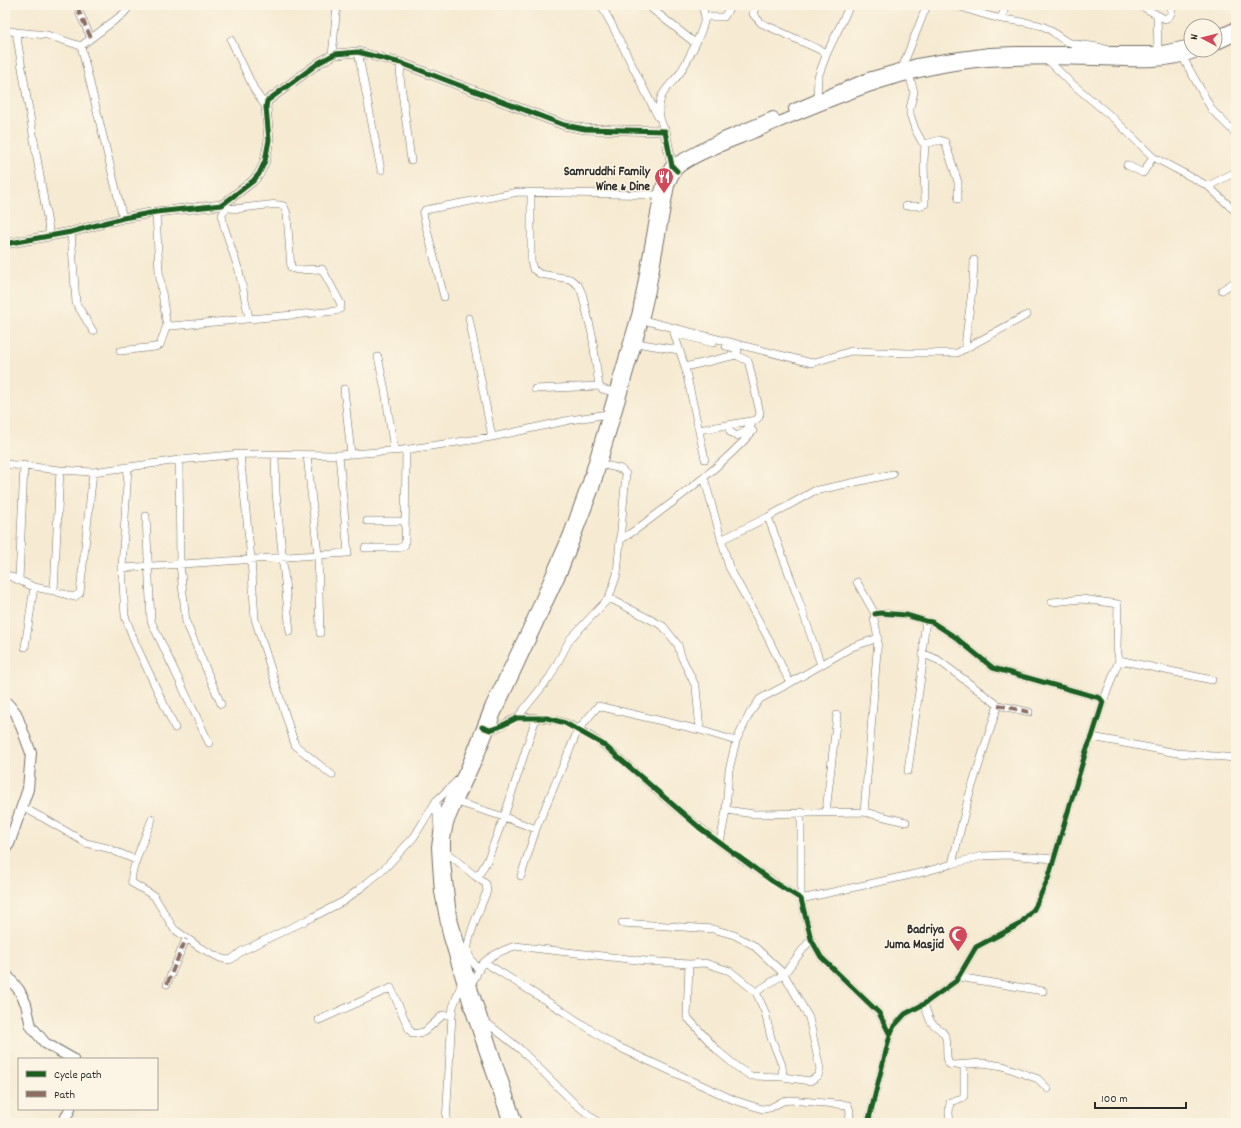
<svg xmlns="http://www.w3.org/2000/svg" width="1241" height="1128" font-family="Dekko,sans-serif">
<rect width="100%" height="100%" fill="#fcf5e5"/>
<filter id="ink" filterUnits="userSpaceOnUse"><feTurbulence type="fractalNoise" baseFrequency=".025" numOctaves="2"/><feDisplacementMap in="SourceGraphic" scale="8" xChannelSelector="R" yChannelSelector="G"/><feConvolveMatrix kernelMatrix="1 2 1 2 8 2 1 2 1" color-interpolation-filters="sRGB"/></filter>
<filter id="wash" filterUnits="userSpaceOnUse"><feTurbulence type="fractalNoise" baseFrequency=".012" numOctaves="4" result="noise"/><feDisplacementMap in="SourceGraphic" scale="16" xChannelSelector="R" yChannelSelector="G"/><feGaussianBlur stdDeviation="0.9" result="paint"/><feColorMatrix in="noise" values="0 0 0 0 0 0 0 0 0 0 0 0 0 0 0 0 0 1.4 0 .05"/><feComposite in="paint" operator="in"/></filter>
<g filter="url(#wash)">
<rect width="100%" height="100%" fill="#f6ead2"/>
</g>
<g filter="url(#ink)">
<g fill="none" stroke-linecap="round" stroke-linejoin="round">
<defs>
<path id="minor" d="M80 5 79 12 91 38
M601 5 612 25 658 117
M702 5 705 17
M756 5 753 14 761 23 827 53
M955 5C970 10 986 16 1002 19 1016 21 1029 22 1042 26 1052 29 1058 38 1068 42 1082 47 1095 43 1110 51
M1139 5 1165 19C1172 16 1172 11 1171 5
M652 9 695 43
M1157 15 1158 52
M1001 19 1006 5
M5 30 16 32 47 35 81 46 123 14 131 5
M16 32 50 236
M231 40 255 91 266 107
M81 46 123 218
M358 52 381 170
M332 56 337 5
M1182 56 1212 110 1236 134
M1048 60 1070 82 1112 117 1153 157 1208 186 1236 212
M401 63 400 77 411 160
M902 68 927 5
M909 74 914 92 910 108V114L915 129 922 142 925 144 940 140 945 142 958 182V199
M817 99 818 77 827 53 850 5
M665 131C660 121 657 109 661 98 664 89 674 81 680 73 688 60 703 32 705 17H724L731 5
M1127 165 1143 173 1153 157
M1208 186 1236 172
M531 193V261L533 269 540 274 570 279 578 285 582 293 592 334 599 386 602 389 614 392
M906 206H919L925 204 924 160 925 144
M226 208 222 215 223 223 239 271 249 318
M156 212 159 271 166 321 167 325 171 326 336 311 340 309 341 304 322 269 297 270 291 268 287 214 284 206C267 200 235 215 222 205
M71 232 76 303 93 331
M1222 290 1236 281
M444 297 423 214 425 210 518 192 663 195
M469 318 492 437
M643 320 812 363 851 351 908 353H957L1027 315
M636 343 679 350
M726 346 734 348 738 351
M965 349C967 319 974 290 974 260
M120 351 155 347 160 345 167 325
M378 357 385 390 394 450
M685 367 736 355 748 361 749 364 760 413 759 417 756 420 699 430
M344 389 351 454
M535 389 599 386
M728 425 730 432 737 436 743 433 752 424
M240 454 251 559 255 619 295 745 332 775
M275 455 276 493 290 632
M307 455 318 555 320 633
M705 459 685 367 674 333 713 343
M179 460 180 564 186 622 221 704
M5 464 60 470 93 472 179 460 240 454 339 455 403 450 492 437 570 420 608 414
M128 467 122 568 125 616 135 643 175 728
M704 477 729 567 766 634 790 683
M146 516 151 621 209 743
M768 517 798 598 821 665
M367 521H405
M620 540C639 529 655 515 673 502 701 480 729 458 753 431
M721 540 768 517 814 491 893 474
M365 548H399L405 545 406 449
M122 568 348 553 339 455
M5 574 34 587 54 591 74 597 80 593 93 472
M19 580 24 465
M857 582 875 614 874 619 878 638 870 743 864 812
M54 591 60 470
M609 598 663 626 678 645 681 656 696 687 700 730
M1052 602 1082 599 1118 604 1117 648 1119 660 1212 680
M875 614 880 613 906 615 926 621 932 622 955 637 993 668 1100 698 1103 702 1092 737 1086 751 1048 879 1034 909 1020 924 976 947 956 981 924 1004 905 1014 894 1026 890 1035
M25 647 34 587
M924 654 938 660 998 705 1029 712
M1103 702 1119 660
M517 718 550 677 570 639 609 598 617 574 626 474 621 469 601 464
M487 729C498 732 507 720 517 718 529 716 555 719 566 723 604 739 635 773 667 800 709 836 754 870 801 899L811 939 821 957 879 1013 890 1035 868 1123
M1092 737 1177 753 1236 758
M908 771 923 662V644L926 621
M436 801 438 829
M457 802 504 817 536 829
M22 807 45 819 86 843 107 848 136 860
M726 810 754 814 864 812 906 822
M801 812V899L924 872 952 864 968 799 998 705
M826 812 837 715
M152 819C148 830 128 874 132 883L154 896 174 929 199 947 220 958 227 960 232 959 242 951 313 917 344 901 367 883 385 868 414 837 436 801 458 780
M720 843 726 810 729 770 736 741 750 713 760 699 790 683 852 647 878 638
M445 851 475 876 480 873 487 861 504 817 536 718
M952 864 982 856 1008 855 1054 859
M475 876 486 884 487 891C482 904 466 939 468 951 469 958 474 964 479 970
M521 876 536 829 578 730 598 706 700 730 736 741
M622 923 713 929 734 935 753 945 784 974 809 1018 820 1069 818 1076 810 1081 783 1077 751 1076 737 1067 718 1051 687 1017 689 964
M484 962 564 1012 614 1045 734 1100 762 1109 770 1108 783 1101 790 1100 848 1105 850 1111 849 1123
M958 977 1043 991
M470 983C478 977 475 975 480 967 487 956 503 950 515 946L646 961 689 964 705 963 730 971 756 992 784 974 811 939
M167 984 186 939
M756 992 765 1012 771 1038 782 1065 783 1077
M924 1004C926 1009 928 1017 931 1022 936 1028 943 1029 946 1038 948 1046 945 1057 949 1064L953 1065 983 1063 1003 1066 1038 1079 1048 1089
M482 1019 520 1049 573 1102 599 1123
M319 1020 391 988 409 1029 413 1034 424 1032 443 1015H452
M446 1123 452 1015 453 1007 462 982
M950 1123 949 1113 950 1102 962 1098 964 1096V1064"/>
<path id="tertiary" d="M5 244 71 232 123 218 156 212 222 205 253 181 259 174 265 161 269 140 266 107 267 101 320 62 335 54 358 52 401 63 564 125 585 129 665 131 672 166 676 170"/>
<path id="secondary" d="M1215 37 1236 27
M1215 45 1236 35
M794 109 868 78 917 64 946 59 990 53 1016 52H1158L1191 45
M5 701 16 713 31 753 28 789 9 844 5 849
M5 973 19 990 26 1004 31 1026 45 1043 73 1059
M63 1123 70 1109
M509 1123 470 1008 448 934 440 892 438 864 437 847 440 827 444 812 466 768 491 705 531 622 548 582 569 534 588 482 638 312 660 192 665 176 670 167 677 162 716 141 773 117
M517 1123 473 991 451 916 445 862V839L448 823 457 802 478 757 495 715 563 569 594 488 643 320 650 290 669 185C672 178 674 172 680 167 697 154 731 142 751 134 830 101 900 68 987 61 1023 59 1059 59 1095 60 1115 60 1134 62 1153 61 1169 61 1187 56 1203 50"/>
</defs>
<use href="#minor" stroke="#726e65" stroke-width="8"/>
<use href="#tertiary" stroke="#726e65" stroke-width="10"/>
<use href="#secondary" stroke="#726e65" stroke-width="12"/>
<use href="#minor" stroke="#fff" stroke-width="7"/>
<use href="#tertiary" stroke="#fff" stroke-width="9"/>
<use href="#secondary" stroke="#fff" stroke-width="10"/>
<path stroke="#8d6e63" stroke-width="4" stroke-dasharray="8 4" stroke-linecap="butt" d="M79 8V12L91 38
M998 705 1029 712
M167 984 186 939"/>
<defs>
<path id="cycleway" d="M5 244 71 232 123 218 156 212 222 205 253 181 259 174 265 161 269 140 266 107 267 101 320 62 335 54 358 52 401 63 564 125 585 129 665 131 672 166 677 171
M875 614 880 613 906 615 926 621 932 622 955 637 993 668 1100 698 1103 702 1092 737 1086 751 1048 879 1034 909 1020 924 976 947 956 981 924 1004 905 1014 894 1026 890 1035
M482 727 490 730 499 727 517 718H547L565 723 604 745 701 829 772 881 801 899 811 939 821 957 879 1013 890 1035 868 1123"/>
</defs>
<use href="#cycleway" stroke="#fcf5e5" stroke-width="8"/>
<use href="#cycleway" stroke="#1b5e20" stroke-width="5"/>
</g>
</g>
<defs>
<symbol id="restaurant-pin" viewBox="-11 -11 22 30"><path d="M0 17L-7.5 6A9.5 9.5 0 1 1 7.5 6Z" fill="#d1495b" stroke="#fcf5e5"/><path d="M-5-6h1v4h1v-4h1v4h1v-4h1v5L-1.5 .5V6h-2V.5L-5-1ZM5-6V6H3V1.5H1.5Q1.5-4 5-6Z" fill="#fff"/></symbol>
<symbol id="mosque-pin" viewBox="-11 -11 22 30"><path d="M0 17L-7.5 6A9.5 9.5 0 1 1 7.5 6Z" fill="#d1495b" stroke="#fcf5e5"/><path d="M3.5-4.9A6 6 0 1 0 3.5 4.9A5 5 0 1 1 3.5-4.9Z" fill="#fff"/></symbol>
</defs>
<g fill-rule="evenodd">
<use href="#restaurant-pin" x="653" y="166" width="22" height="30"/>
<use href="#mosque-pin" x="947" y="924" width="22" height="30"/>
</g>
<g text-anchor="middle" stroke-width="3" stroke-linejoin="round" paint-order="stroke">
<g font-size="13" font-weight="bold" fill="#2b2b2b" stroke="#fcf5e5" text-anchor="end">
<text x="650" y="175">Samruddhi Family<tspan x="650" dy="15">Wine &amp; Dine</tspan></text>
<text x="944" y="933">Badriya<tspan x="944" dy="15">Juma Masjid</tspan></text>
</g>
</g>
<rect width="1241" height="1128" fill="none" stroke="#fcf5e5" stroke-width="20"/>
<rect x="18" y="1058" width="140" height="52" fill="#fcf5e5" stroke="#a8a49b"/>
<rect x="26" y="1071" width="20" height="6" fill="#1b5e20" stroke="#a8a49b"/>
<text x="54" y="1078" font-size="12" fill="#2b2b2b">Cycle path</text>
<rect x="26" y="1091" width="20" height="6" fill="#8d6e63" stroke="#a8a49b"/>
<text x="54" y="1098" font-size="12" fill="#2b2b2b">Path</text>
<g transform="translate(1203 38) rotate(277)"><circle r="19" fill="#fcf5e5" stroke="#a8a49b"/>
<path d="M0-3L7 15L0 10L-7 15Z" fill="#d1495b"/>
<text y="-6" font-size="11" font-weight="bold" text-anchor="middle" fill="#2b2b2b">N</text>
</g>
<path d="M1095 1102v6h91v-6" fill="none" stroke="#2b2b2b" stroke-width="2"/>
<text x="1101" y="1102" font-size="12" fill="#2b2b2b" stroke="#fcf5e5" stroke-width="3" paint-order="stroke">100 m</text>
</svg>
